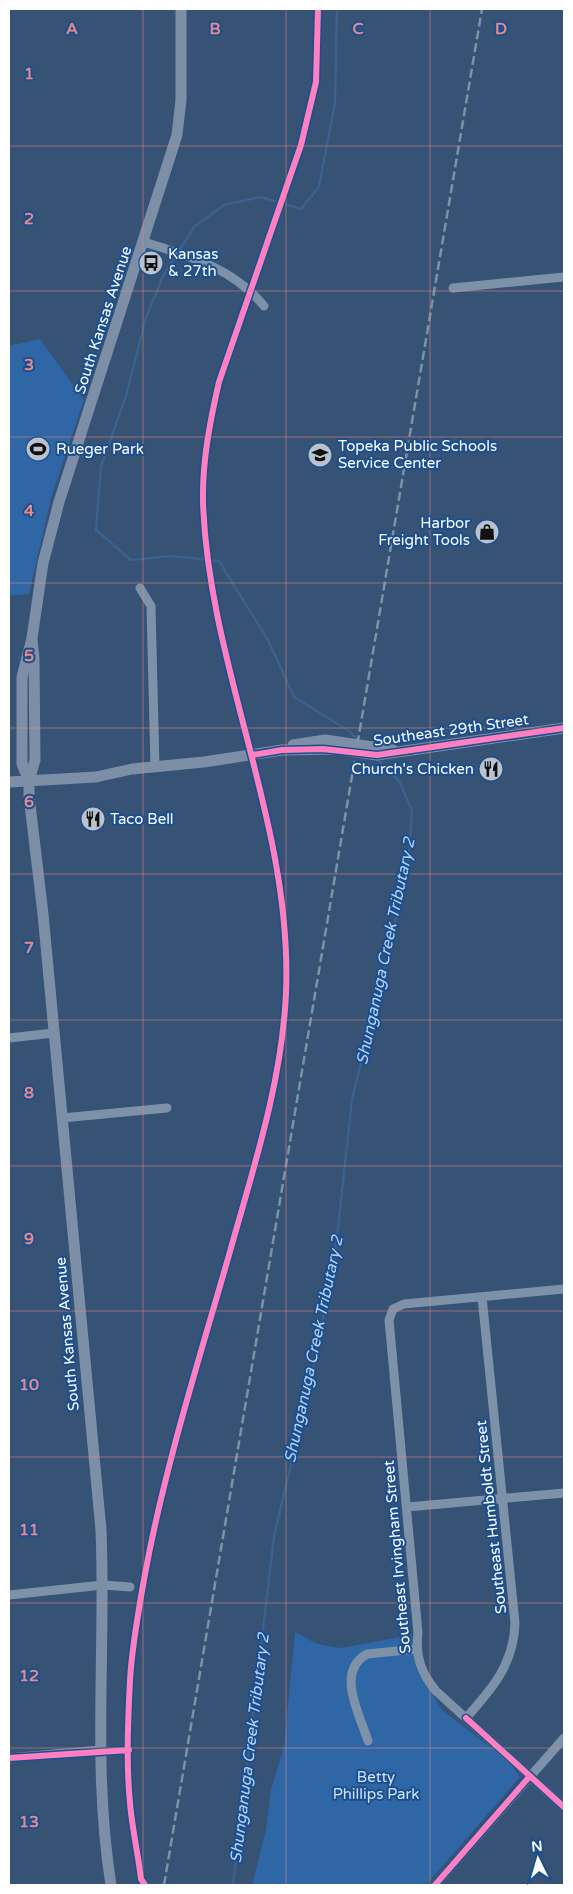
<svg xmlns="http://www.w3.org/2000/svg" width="573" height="1894" font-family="'Varela Round',sans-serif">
<rect width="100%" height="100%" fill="#365274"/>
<path fill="#2f66a5" d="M40 339 84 400 51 498 29 594 9 596V346Z
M295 1632 317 1644 340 1648 412 1635 418 1670 442 1710 508 1761 520 1777 426 1885H252L266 1830 271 1790 284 1746Z"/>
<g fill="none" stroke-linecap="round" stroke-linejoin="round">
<path stroke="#3b618d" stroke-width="2.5" d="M337 9 335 102 319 187 301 209 261 197 224 205 194 227 163 276 146 318 126 396 101 466 96 530 131 560 171 556 219 561 269 642 294 697 349 731 359 741
M233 1885 274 1536 305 1407 334 1265 352 1099 388 955 409 854 412 810 399 781 377 759"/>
<path stroke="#7d92a8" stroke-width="9" d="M144 242C189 256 233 268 264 306
M453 288 564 277
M140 588 151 606 155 767
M9 1038 54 1033
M62 1118 167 1108
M564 1289 404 1304 393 1309 389 1320 418 1633C415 1656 421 1673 436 1691L564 1807
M407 1507 564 1493
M9 1595 103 1585 130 1587
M466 1718C492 1689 514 1664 515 1623L482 1297
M368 1741C360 1715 335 1672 367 1654L417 1649
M9 1758 100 1750
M435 1885 564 1738"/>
<path stroke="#7d8ea7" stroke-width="11" d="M32 638 34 659 35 760 29 781V796L43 914 101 1530C106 1649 92 1767 111 1885
M293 745 325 740 393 750
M29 781 22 764V677L32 638 43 563 59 502 177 135 181 100V9
M9 782 96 777 132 769 204 762 282 750 336 749 377 755 564 728"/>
<path stroke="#7e92a7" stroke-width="2.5" stroke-dasharray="9 4" stroke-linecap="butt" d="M164 1885 482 9"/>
<defs>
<path id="cycleway" d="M252 755 282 750 323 749 377 755 564 728
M466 1718 564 1807
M9 1758 129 1750
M145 1885 141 1879C138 1853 132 1828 130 1803 126 1762 128 1720 130 1680 132 1645 139 1608 145 1574 165 1466 199 1360 229 1255 253 1169 282 1083 286 993 293 825 209 669 203 503 202 462 210 421 219 382L301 145 316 82 318 9
M435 1885 530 1776"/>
</defs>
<use href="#cycleway" stroke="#1b4f8f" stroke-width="9"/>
<use href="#cycleway" stroke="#ff80c0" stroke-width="6"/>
</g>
<path fill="none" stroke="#e88989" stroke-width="1" stroke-opacity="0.55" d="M143 9V1885M286 9V1885M430 9V1885M9 146H564M9 291H564M9 437H564M9 583H564M9 728H564M9 874H564M9 1020H564M9 1166H564M9 1311H564M9 1457H564M9 1603H564M9 1748H564"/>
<defs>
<symbol id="bus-disc" viewBox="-11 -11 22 22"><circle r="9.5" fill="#b9c2ce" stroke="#1b4f8f"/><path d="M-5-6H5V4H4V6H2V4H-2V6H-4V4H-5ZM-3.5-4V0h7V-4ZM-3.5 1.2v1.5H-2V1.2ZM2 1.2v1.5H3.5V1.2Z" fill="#111"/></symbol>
<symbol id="stadium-disc" viewBox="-11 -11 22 22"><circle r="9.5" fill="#b9c2ce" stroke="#1b4f8f"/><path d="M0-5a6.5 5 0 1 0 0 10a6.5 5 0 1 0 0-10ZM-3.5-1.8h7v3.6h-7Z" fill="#111"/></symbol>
<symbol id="school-disc" viewBox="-11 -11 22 22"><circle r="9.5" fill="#b9c2ce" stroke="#1b4f8f"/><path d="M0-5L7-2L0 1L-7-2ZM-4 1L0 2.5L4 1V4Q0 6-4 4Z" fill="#111"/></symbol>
<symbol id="shop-disc" viewBox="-11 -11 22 22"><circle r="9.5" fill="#b9c2ce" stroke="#1b4f8f"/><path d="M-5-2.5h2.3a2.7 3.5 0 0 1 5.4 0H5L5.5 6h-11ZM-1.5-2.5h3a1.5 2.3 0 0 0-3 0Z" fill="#111"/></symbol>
<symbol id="restaurant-disc" viewBox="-11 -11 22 22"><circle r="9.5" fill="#b9c2ce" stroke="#1b4f8f"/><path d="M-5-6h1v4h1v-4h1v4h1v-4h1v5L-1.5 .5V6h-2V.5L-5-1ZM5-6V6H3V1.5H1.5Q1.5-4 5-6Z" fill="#111"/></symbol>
</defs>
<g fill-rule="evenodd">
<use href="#bus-disc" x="137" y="249" width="28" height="28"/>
<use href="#stadium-disc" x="24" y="435" width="28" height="28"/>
<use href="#school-disc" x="306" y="441" width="28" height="28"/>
<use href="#shop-disc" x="473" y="518" width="28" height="28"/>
<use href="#restaurant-disc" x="477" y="755" width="28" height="28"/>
<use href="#restaurant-disc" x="79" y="805" width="28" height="28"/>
</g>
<g text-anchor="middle" stroke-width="4" stroke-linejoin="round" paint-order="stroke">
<g font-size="15" fill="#fff" stroke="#1b4f8f" text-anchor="start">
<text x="168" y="259">Kansas<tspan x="168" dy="17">&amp; 27th</tspan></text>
<text x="338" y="451">Topeka Public Schools<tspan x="338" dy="17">Service Center</tspan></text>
<text x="56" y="454">Rueger Park</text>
<text x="470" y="528" text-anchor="end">Harbor<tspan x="470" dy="17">Freight Tools</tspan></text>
<text x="474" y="774" text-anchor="end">Church's Chicken</text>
<text x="110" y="824">Taco Bell</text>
</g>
<g font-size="15" fill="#fff" stroke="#1b4f8f">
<text transform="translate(103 320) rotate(-72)" y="5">South Kansas Avenue</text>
<text transform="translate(451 730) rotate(-8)" y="5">Southeast 29th Street</text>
<text transform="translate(67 1334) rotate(-95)" y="5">South Kansas Avenue</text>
<text transform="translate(491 1517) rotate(-96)" y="5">Southeast Humboldt Street</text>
<text transform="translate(397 1557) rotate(-95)" y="5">Southeast Irvingham Street</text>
</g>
<g font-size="15" fill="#cfe3fa" stroke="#1b4f8f">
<text x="376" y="1782">Betty<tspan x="376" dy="17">Phillips Park</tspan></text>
</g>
<g font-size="16" font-style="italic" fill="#b5d3f5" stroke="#1b4f8f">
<text transform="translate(385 951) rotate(-78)" y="6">Shunganuga Creek Tributary 2</text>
<text transform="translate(313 1349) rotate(-78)" y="6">Shunganuga Creek Tributary 2</text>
<text transform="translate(249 1748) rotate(-83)" y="6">Shunganuga Creek Tributary 2</text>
</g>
</g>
<g font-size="16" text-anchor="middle" font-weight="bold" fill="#e88989" stroke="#1b4f8f" stroke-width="4" stroke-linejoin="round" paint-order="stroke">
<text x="72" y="34">A</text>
<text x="215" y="34">B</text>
<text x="358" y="34">C</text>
<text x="501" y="34">D</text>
<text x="29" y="79">1</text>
<text x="29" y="224">2</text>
<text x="29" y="370">3</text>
<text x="29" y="516">4</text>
<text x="29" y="661">5</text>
<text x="29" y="807">6</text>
<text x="29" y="953">7</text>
<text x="29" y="1098">8</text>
<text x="29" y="1244">9</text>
<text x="29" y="1390">10</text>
<text x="29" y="1535">11</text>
<text x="29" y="1681">12</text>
<text x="29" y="1827">13</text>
</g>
<rect width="573" height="1894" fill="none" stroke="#ffffff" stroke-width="20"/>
<g transform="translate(538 1859) rotate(355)" stroke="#1b4f8f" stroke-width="4" paint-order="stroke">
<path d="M0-4L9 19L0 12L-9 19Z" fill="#ffffff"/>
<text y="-8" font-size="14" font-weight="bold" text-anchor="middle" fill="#ffffff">N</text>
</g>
</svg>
